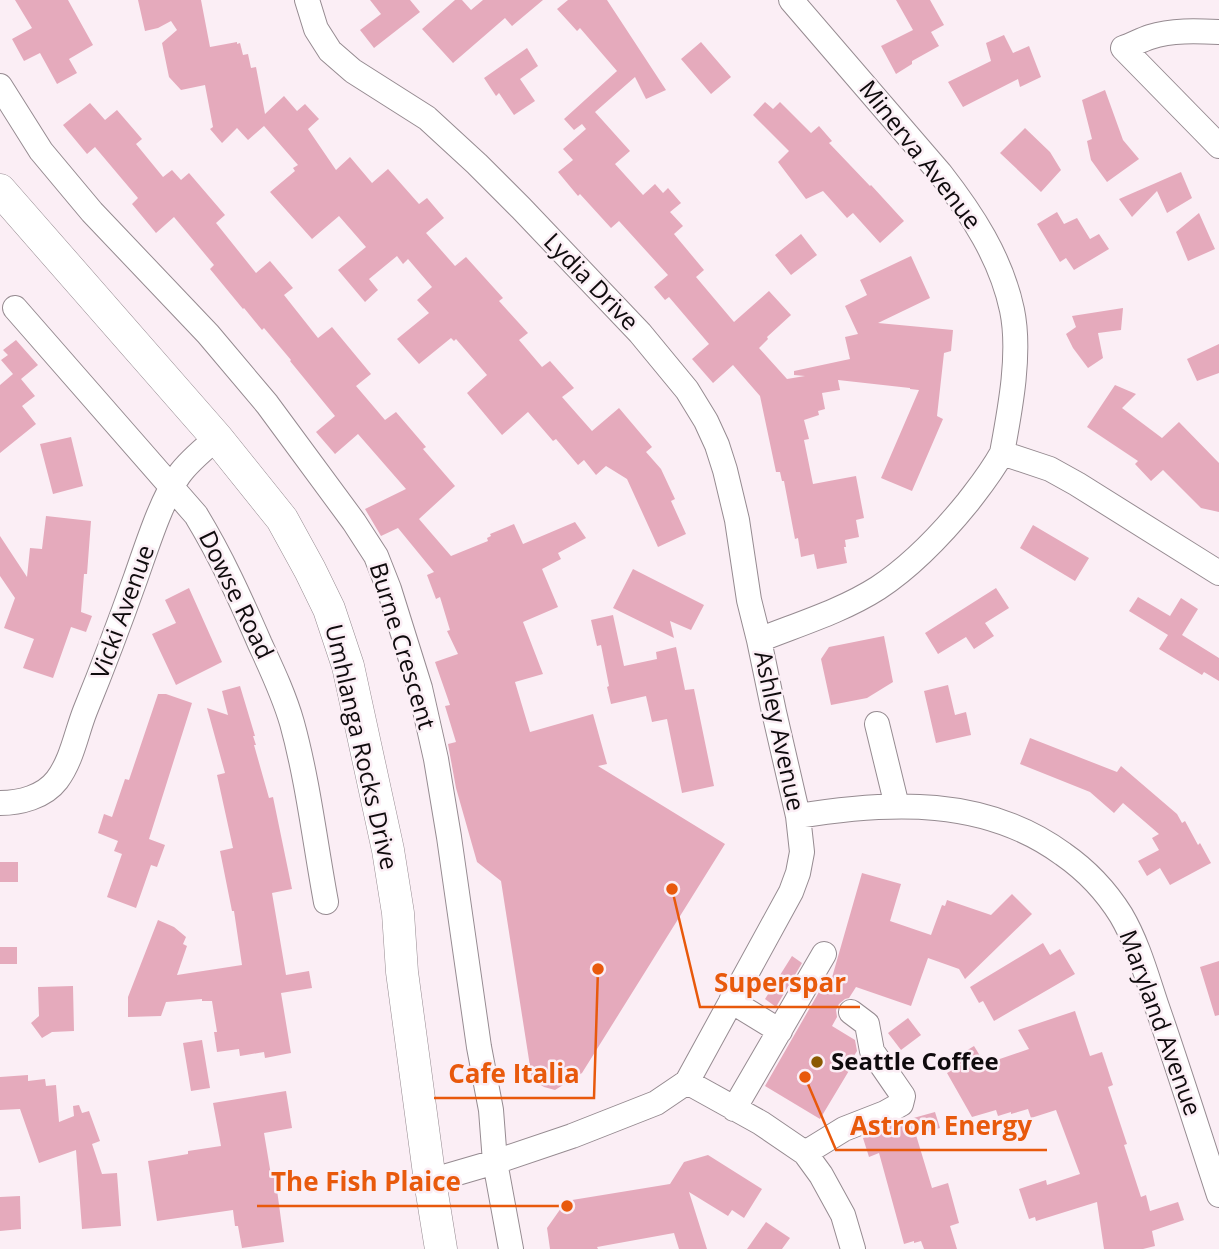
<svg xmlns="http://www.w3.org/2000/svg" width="1219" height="1249" font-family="'Open Sans',sans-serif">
<rect width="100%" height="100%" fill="#fbeef5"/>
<path fill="#e5aabc" d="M15 0H68L93 45 69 59 77 73 57 84 40 53 24 61 12 39 32 28Z
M138 0H201L210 47 237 42V44L240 43 243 55 248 54 251 68 256 67 265 114 284 96 297 111 305 104 319 119 308 129 336 170 350 157 372 183 388 169 419 204 427 198 444 218 426 233 455 266 466 257 503 298 499 301 528 333 519 340 542 367 550 361 574 388 562 397 592 431 619 408 652 447 646 452 661 469 675 499 671 501 686 534 658 547 627 479 606 466 596 475 584 460 578 465 556 439 553 441 528 412 502 435 467 393 487 375 456 339 454 341 451 338 419 364 397 339 429 313 417 300 432 287 408 259 403 264 397 256 369 279 378 290 365 302 338 270 366 247 339 216 312 239 270 192 295 171 293 168 298 165 264 126 248 140 237 128 222 143 210 129 213 127 205 85 181 90 169 77 162 43 177 30 171 21 158 28 145 31Z
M370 0H410L420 12 374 48 360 30 381 14Z
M455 0H462L471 10 483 0H543L512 26 505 18 453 63 422 29Z
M568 0H607L666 90 646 99 635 77 595 112 630 151 615 164 643 195 655 184 663 193 668 188 681 203 670 212 683 226 674 234 704 270 696 277 734 322 769 291 791 315 767 337 768 339 759 348 787 379 805 376 794 375V371L850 359 845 337 858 334 845 306 867 295 860 280 911 256 930 298 878 323 953 330 951 351 944 353 937 416 943 419 912 491 881 478 919 390 910 389V388L838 380 840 390 822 393 825 409 818 411 819 415 804 420 809 439 804 440 813 484 856 476 864 518 856 520 859 537 845 540 846 547H844L847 563 817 569 814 554 801 557 798 538 795 539 784 481H782L780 472H776L760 396 733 365 713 383 692 359 709 344 669 297 665 300 654 287 668 275 619 221 611 228 580 194 578 196 558 172 573 160 563 149 586 129 582 124 574 130 564 119 617 71 580 28 577 31 557 9Z
M896 0H930L944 25 931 32 939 46 912 61V64L896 74 881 46 913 30Z
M1004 35 1013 53 1029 46 1041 77 1020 87 1018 79 963 107 948 82 991 61 986 43Z
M701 42 731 77 711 94 681 59Z
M527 48 538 66 520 79 535 101 514 115 499 93 496 96 484 78Z
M1105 90 1123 140 1139 159 1107 182 1091 160 1087 141 1092 139 1082 100Z
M765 102 773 109 780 102 811 133 819 126 832 141 829 143 870 186 871 185 904 221 880 243 853 213 847 218 823 191 806 199 778 162 789 151 753 115Z
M90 103 105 120 117 110 142 139 136 144 163 177 172 170 181 180 189 173 225 215 216 223 256 273 270 261 293 288 284 295 318 338 332 327 371 374 356 386 385 420 396 412 426 447 423 449 455 486 419 519 451 556 488 541 487 538 491 536 490 534 514 524 523 544 575 522 586 538 558 553 561 559 542 569 558 607 523 622 543 674 515 682 530 732 593 714 607 764 598 766 725 844 582 1073 555 1090 544 1087 532 1079 501 881 477 862 456 788 448 744 456 742 445 706 450 705 435 662 458 654 447 631 450 630 440 597 436 599 427 575 434 572 398 528 381 536 365 509 406 489 358 434 335 454 316 432 335 416 290 361 291 360 264 328 262 330 244 308 243 309 210 269 214 265 174 217 156 233 132 204 138 198 95 147 87 154 63 125Z
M1025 128 1050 152 1061 170 1041 192 1000 153Z
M1181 172 1192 198 1167 213 1157 191 1132 217 1119 199Z
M1057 212 1064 224 1077 218 1090 239 1099 234 1109 249 1074 270 1066 258 1060 262 1037 224Z
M1199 213 1215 249 1188 261 1176 232Z
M801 234 817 255 791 275 775 255Z
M1123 308 1121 330 1098 333 1103 358 1088 368 1073 348 1066 334 1076 327 1072 316Z
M16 340 38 365 21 379 35 396 22 406 36 424 0 453V385L13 374 1 360 8 355 3 350Z
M1219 344V373L1197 381 1187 359Z
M1115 385 1136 394 1122 408 1162 438 1179 422 1219 463V512L1201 508 1163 470 1151 481 1135 464 1138 461 1087 427Z
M71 437 83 486 53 494 40 444Z
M46 516 91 521 87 574H84L81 612 92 616 86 632 71 627 53 678 23 668 34 639 4 628 15 598 0 576V536L27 577 30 548 42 549Z
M1033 525 1089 558 1075 581 1020 548Z
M633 569 704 605 691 630 670 621 674 638 613 608Z
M189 588 222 662 176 685 152 634 176 623 165 600Z
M996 588 1009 608 985 623 994 636 974 649 966 637 938 654 925 633Z
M1138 597 1170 616 1181 598 1198 609 1182 635 1219 658V681L1204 672 1202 675 1159 649 1168 635 1129 611Z
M613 615 624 666 657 659 656 652 676 647 685 690 694 689 714 786 682 793 667 719 652 722 646 696 611 704 607 687 609 686 601 645 597 646 591 620Z
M884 636 893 682 867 698 831 705 821 659 829 647Z
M948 685 955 715 966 712 971 735 936 743 924 691Z
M240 686 255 736H253L256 745H254L269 798 273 797 292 889 272 893 286 975 309 971 312 988 281 993 291 1053 265 1058 264 1052 240 1056 239 1049 217 1052 214 1032H217L212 1001H202V999L166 1002 161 1016 128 1017V997L158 920 174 927 186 937 183 944 187 946 177 975 242 965 234 911H232L220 851 233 848 217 775 225 773 207 708 228 715 222 691Z
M158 694H166L192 703 149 839 165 845 157 867 151 865 136 908 107 897 122 854 114 851 118 841 98 833 104 814 112 817 125 779 129 780Z
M1030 738 1117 772 1121 766 1177 814 1182 823 1185 821 1198 845 1200 843 1211 863 1170 885 1160 868 1147 876 1138 861 1159 850 1152 838 1159 834 1123 803 1114 813 1090 792 1020 764Z
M0 862H18V882H0Z
M862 873 901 884 890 921 931 935 942 905 945 906 947 900 991 915 1012 894 1032 914 965 979 959 969 928 958 911 1006 856 987 849 998 845 999 839 1004 836 1010 837 1017 832 1026 855 1040 857 1051 847 1067 850 1069 820 1119 765 1086 827 978 831 981Z
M1043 943 1050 955 1060 949 1075 974 994 1021 983 1001 979 1003 970 987Z
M0 947H17V964H0Z
M792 956 802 963 776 1007 765 999Z
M1219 961V1015L1215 1016 1200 967Z
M73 986 74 1031 52 1032 42 1038 31 1023 39 1016 38 987Z
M1075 1011 1090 1056 1102 1052 1113 1085 1108 1087 1127 1144 1124 1145 1141 1197 1146 1195 1150 1211 1178 1202 1184 1220 1152 1231 1155 1246 1143 1249H1104L1097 1202 1036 1221 1035 1217 1029 1219 1019 1189 1046 1180 1047 1185 1080 1174 1056 1110 1031 1118 1028 1109 1011 1114V1112L998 1116 996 1110 972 1117 947 1073 961 1065 956 1057 974 1046 985 1064 1029 1049 1018 1030Z
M908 1018 921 1035 901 1050 888 1033Z
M202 1040 210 1088 191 1091 183 1043Z
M28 1075V1081L45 1079 46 1086 56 1085 59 1122 74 1116 73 1106 79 1105 82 1113 89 1111 100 1141 92 1144 102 1174 117 1173 121 1226 82 1229 76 1150 39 1163 20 1109 0 1110V1077Z
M286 1091 292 1128 264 1133 271 1175H275L284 1242 242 1248 238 1226H235L233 1210 157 1221 148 1161 188 1154V1151L221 1146 213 1103Z
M935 1112 940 1128 916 1135 932 1188 948 1183 959 1223 950 1226 957 1249H924L921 1241 914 1243V1241L904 1244 879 1153 869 1157 863 1138 899 1122Z
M708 1155 762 1189 744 1218 732 1210 728 1216 689 1192 707 1249H679L674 1233 597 1247 598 1249H550L547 1228 566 1201 670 1184 684 1162Z
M20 1196 21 1229 0 1231V1197Z
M766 1222 790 1238 782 1249H747Z"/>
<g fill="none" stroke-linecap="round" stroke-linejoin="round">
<defs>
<path id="minor" d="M307 0 316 29 330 51 353 71 427 118 477 164 521 208 640 333 687 390 706 421 717 445 725 470 737 520 749 600 759 640
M791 0 940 173C972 214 1001 258 1012 310 1021 353 1010 410 1002 453
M1219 32C1196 31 1172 30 1150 37 1141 40 1132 45 1123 48L1219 146
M0 86 41 151 92 212 208 334 267 404 354 522 376 556 389 589 420 688 436 759 449 837 479 1047 491 1110 495 1162 511 1249
M15 308 196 515C222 558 240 598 260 644 272 670 284 695 292 723 308 781 315 843 326 902
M877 724 897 806
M0 803C20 803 44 797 57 780 72 760 76 734 85 711 103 667 120 622 136 577 147 546 161 501 179 475 189 461 204 449 217 438
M798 816C890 801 985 797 1063 854 1086 870 1106 891 1121 915 1137 942 1146 974 1156 1004 1178 1067 1198 1131 1219 1195
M731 1001 780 1031
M687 1082 761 1123 805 1153 821 1175 843 1215 853 1249
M734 1109 824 954
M805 1153 844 1129 885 1113 901 1104 903 1096 872 1051 867 1024 851 1012
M430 1181 495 1162 572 1136 656 1103 687 1082 791 892 798 873 802 852 798 816 774 712 759 640C799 624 842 611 878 588 913 565 942 534 968 502 981 485 991 473 1002 453L1050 469 1077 484 1219 573"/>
<path id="major" d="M0 190 217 438 282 519 310 570 329 609 348 666 388 850 398 913 402 972 430 1181 441 1249"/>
</defs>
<use href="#minor" stroke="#968b91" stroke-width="26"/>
<use href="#major" stroke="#968b91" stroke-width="33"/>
<use href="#minor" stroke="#fff" stroke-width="24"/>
<use href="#major" stroke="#fff" stroke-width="32"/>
</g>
<circle fill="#8b5a02" stroke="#fbeef5" stroke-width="2.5" cx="817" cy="1062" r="7"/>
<g text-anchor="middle" stroke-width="5" stroke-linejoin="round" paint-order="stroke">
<g font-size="24" fill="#0f0b0d" stroke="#fbeef5">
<text transform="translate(920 155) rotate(52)" y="8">Minerva Avenue</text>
<text transform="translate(591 282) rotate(46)" y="8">Lydia Drive</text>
<text transform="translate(236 595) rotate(64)" y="8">Dowse Road</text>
<text transform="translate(123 612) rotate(-70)" y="8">Vicki Avenue</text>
<text transform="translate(402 646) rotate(73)" y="8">Burne Crescent</text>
<text transform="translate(779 731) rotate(78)" y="8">Ashley Avenue</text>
<text transform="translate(361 747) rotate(77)" y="8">Umhlanga Rocks Drive</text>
<text transform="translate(1160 1023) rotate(70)" y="8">Maryland Avenue</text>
</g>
<g font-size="24" font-weight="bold" fill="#0f0b0d" stroke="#fbeef5" text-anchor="start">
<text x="831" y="1070">Seattle Coffee</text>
</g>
</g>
<path fill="none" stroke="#e8590c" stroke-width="2.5" d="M672 889L700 1007H860M598 969L594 1098H434M805 1077L836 1150H1047M567 1206L475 1206H257"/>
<g fill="#e8590c" stroke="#fbeef5" stroke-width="2.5">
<circle cx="672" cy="889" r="7"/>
<circle cx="598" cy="969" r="7"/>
<circle cx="805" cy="1077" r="7"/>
<circle cx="567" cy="1206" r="7"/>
</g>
<g font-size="26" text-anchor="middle" font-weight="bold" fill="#e8590c" stroke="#fbeef5" stroke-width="5" stroke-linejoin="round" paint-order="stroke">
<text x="780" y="992">Superspar</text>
<text x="514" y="1083">Cafe Italia</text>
<text x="941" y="1135">Astron Energy</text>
<text x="366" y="1191">The Fish Plaice</text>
</g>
</svg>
